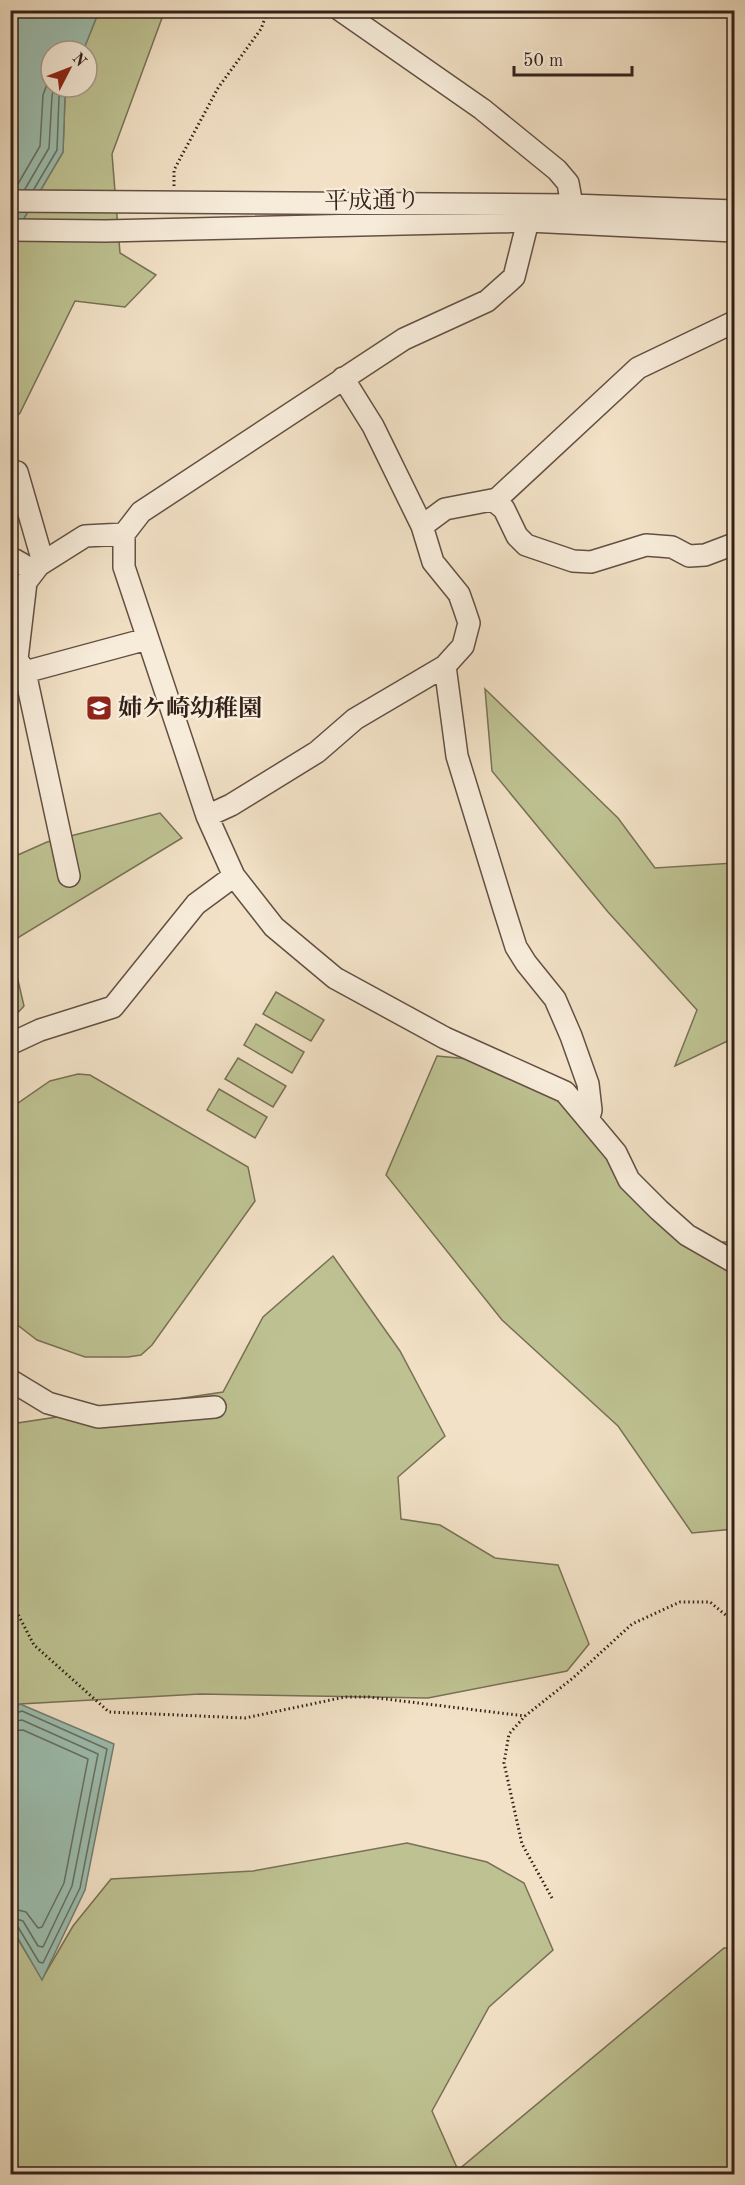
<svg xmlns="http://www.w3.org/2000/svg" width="745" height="2185" font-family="'Old Standard TT','Noto Serif JP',serif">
<rect width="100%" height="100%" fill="#f2e1c6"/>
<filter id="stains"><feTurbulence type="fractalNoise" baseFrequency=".00333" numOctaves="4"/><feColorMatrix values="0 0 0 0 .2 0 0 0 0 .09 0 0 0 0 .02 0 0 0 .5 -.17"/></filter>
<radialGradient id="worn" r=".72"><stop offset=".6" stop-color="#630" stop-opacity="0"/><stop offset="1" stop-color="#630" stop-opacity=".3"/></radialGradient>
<path fill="#bec292" stroke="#787156" stroke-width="1.5" d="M99 11H174L162 18 112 154 120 253 156 275 125 307 75 301 20 413 11 422V250L23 220 63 152 65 97 69 87H87V51H83Z
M485 689 618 818 655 868 734 863V1038L675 1066 697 1010 608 912 492 771Z
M160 813 182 838 11 942V858L47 842Z
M10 946 24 1006 11 1020H10Z
M276 992 324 1020 311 1041 263 1014Z
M256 1024 304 1052 292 1073 244 1045Z
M437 1056 480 1060 565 1104 686 1242H734V1529L692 1533 618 1426 502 1320 386 1175Z
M238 1058 286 1086 273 1107 225 1079Z
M78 1074 90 1075 248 1167 255 1201 152 1345 141 1355 128 1357H85L37 1340 11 1320V1108L50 1081Z
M219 1089 267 1117 255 1138 207 1110Z
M333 1256 400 1351 445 1436 398 1477 401 1519 440 1525 495 1558 558 1565 589 1644 567 1671 428 1698 200 1694 20 1704 11 1710V1424L223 1392 263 1317Z
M407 1843 487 1862 524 1883 553 1950 489 2007 432 2111 458 2170 724 1948H734V2174H11L10 1926 42 1979 73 1926 111 1879 253 1871Z"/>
<path fill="#9cbeaf" stroke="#727f73" stroke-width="1.5" d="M10 11H99L83 51H51V87H69L65 97 63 152 23 220H11Z
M20 1704 114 1744 85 1890 42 1980 11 1926 10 1710Z"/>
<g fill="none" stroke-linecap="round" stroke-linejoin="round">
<path stroke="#686f64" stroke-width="1.5" d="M15 189 40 146 43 95 51 74
M25 189 49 148 52 96 54 87
M34 189 57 150 59 97 62 87
M10 1715 22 1711 107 1749 80 1888 43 1963 39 1962 18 1927 10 1924
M10 1722 22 1720 98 1754 72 1886 43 1947 38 1946 23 1921 10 1917
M10 1731 23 1730 88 1759 64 1883 42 1927 38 1928 26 1912 10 1908"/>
<defs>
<path id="minor" d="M340 10 482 109 557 170 568 183 572 205
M10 201 572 205 734 211
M528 221 514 277 487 301 404 339 141 512 124 534V567L207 816 234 876 274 927 335 978 445 1038 565 1092 616 1153 629 1180 659 1210 687 1235 734 1262
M10 230 105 231 528 221 734 231
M343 378 373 426 422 526
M17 472 43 562
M493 500 504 509 517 536 526 545 573 561 591 562 646 545 672 547 689 556 705 555 734 544
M10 560H15L34 571
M445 666 457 756 504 909 516 947 526 963 555 999 571 1036 588 1084 591 1110 589 1118
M25 672 147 639
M207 816 231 805 317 752 355 719 445 666 463 646 469 623 464 608 459 594 433 562 422 526 445 509 497 499 638 368 734 322
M69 876 25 672 17 659 26 582 39 565 85 536 124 534
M10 1044 40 1030 113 1007 196 904 234 876
M10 1380 48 1403 98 1417 215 1407"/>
</defs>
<use href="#minor" stroke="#635044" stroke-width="24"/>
<path stroke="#332019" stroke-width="3" stroke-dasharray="1.5 3" stroke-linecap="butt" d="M174 186V170L218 88 261 29 268 10
M10 1599 34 1645 109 1712 245 1718 345 1697H369L525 1716
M552 1898 522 1844 504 1763 509 1734 525 1716 573 1678 632 1624 680 1602H710L734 1622"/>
<use href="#minor" stroke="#f7ecda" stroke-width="21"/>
</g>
<defs>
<symbol id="school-square" viewBox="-11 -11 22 22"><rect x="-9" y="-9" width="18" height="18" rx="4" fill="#8f2418" stroke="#f7ecda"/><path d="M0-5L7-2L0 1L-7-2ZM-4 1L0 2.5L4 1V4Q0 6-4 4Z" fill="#fff"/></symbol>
</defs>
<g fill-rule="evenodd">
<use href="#school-square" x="84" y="693" width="30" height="30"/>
</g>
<g text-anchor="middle" stroke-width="5" stroke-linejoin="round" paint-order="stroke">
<g font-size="24" fill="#332019" stroke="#f7ecda">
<text transform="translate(372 200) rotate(-1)" y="8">平成通り</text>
</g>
<g font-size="24" font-weight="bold" fill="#332019" stroke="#f7ecda" text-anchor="start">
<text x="118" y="716">姉ケ崎幼稚園</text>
</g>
</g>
<rect width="745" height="2185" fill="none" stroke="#f2e1c6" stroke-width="36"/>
<rect x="12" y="12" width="721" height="2161" fill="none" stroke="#332019" stroke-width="3"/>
<rect x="18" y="18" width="709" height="2149" fill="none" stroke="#332019" stroke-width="1.5"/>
<g transform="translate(69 69) rotate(48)"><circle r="28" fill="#f7ecda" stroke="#a99a8d" stroke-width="1.5"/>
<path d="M0-4.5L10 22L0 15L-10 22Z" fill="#8f2418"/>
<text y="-9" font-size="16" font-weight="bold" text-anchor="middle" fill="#332019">N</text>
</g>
<path d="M514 66v9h118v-9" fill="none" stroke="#332019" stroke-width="3"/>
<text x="523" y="66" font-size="18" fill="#332019" stroke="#f7ecda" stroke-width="4.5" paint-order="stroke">50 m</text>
<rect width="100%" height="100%" filter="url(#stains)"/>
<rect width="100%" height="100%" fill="url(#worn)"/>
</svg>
